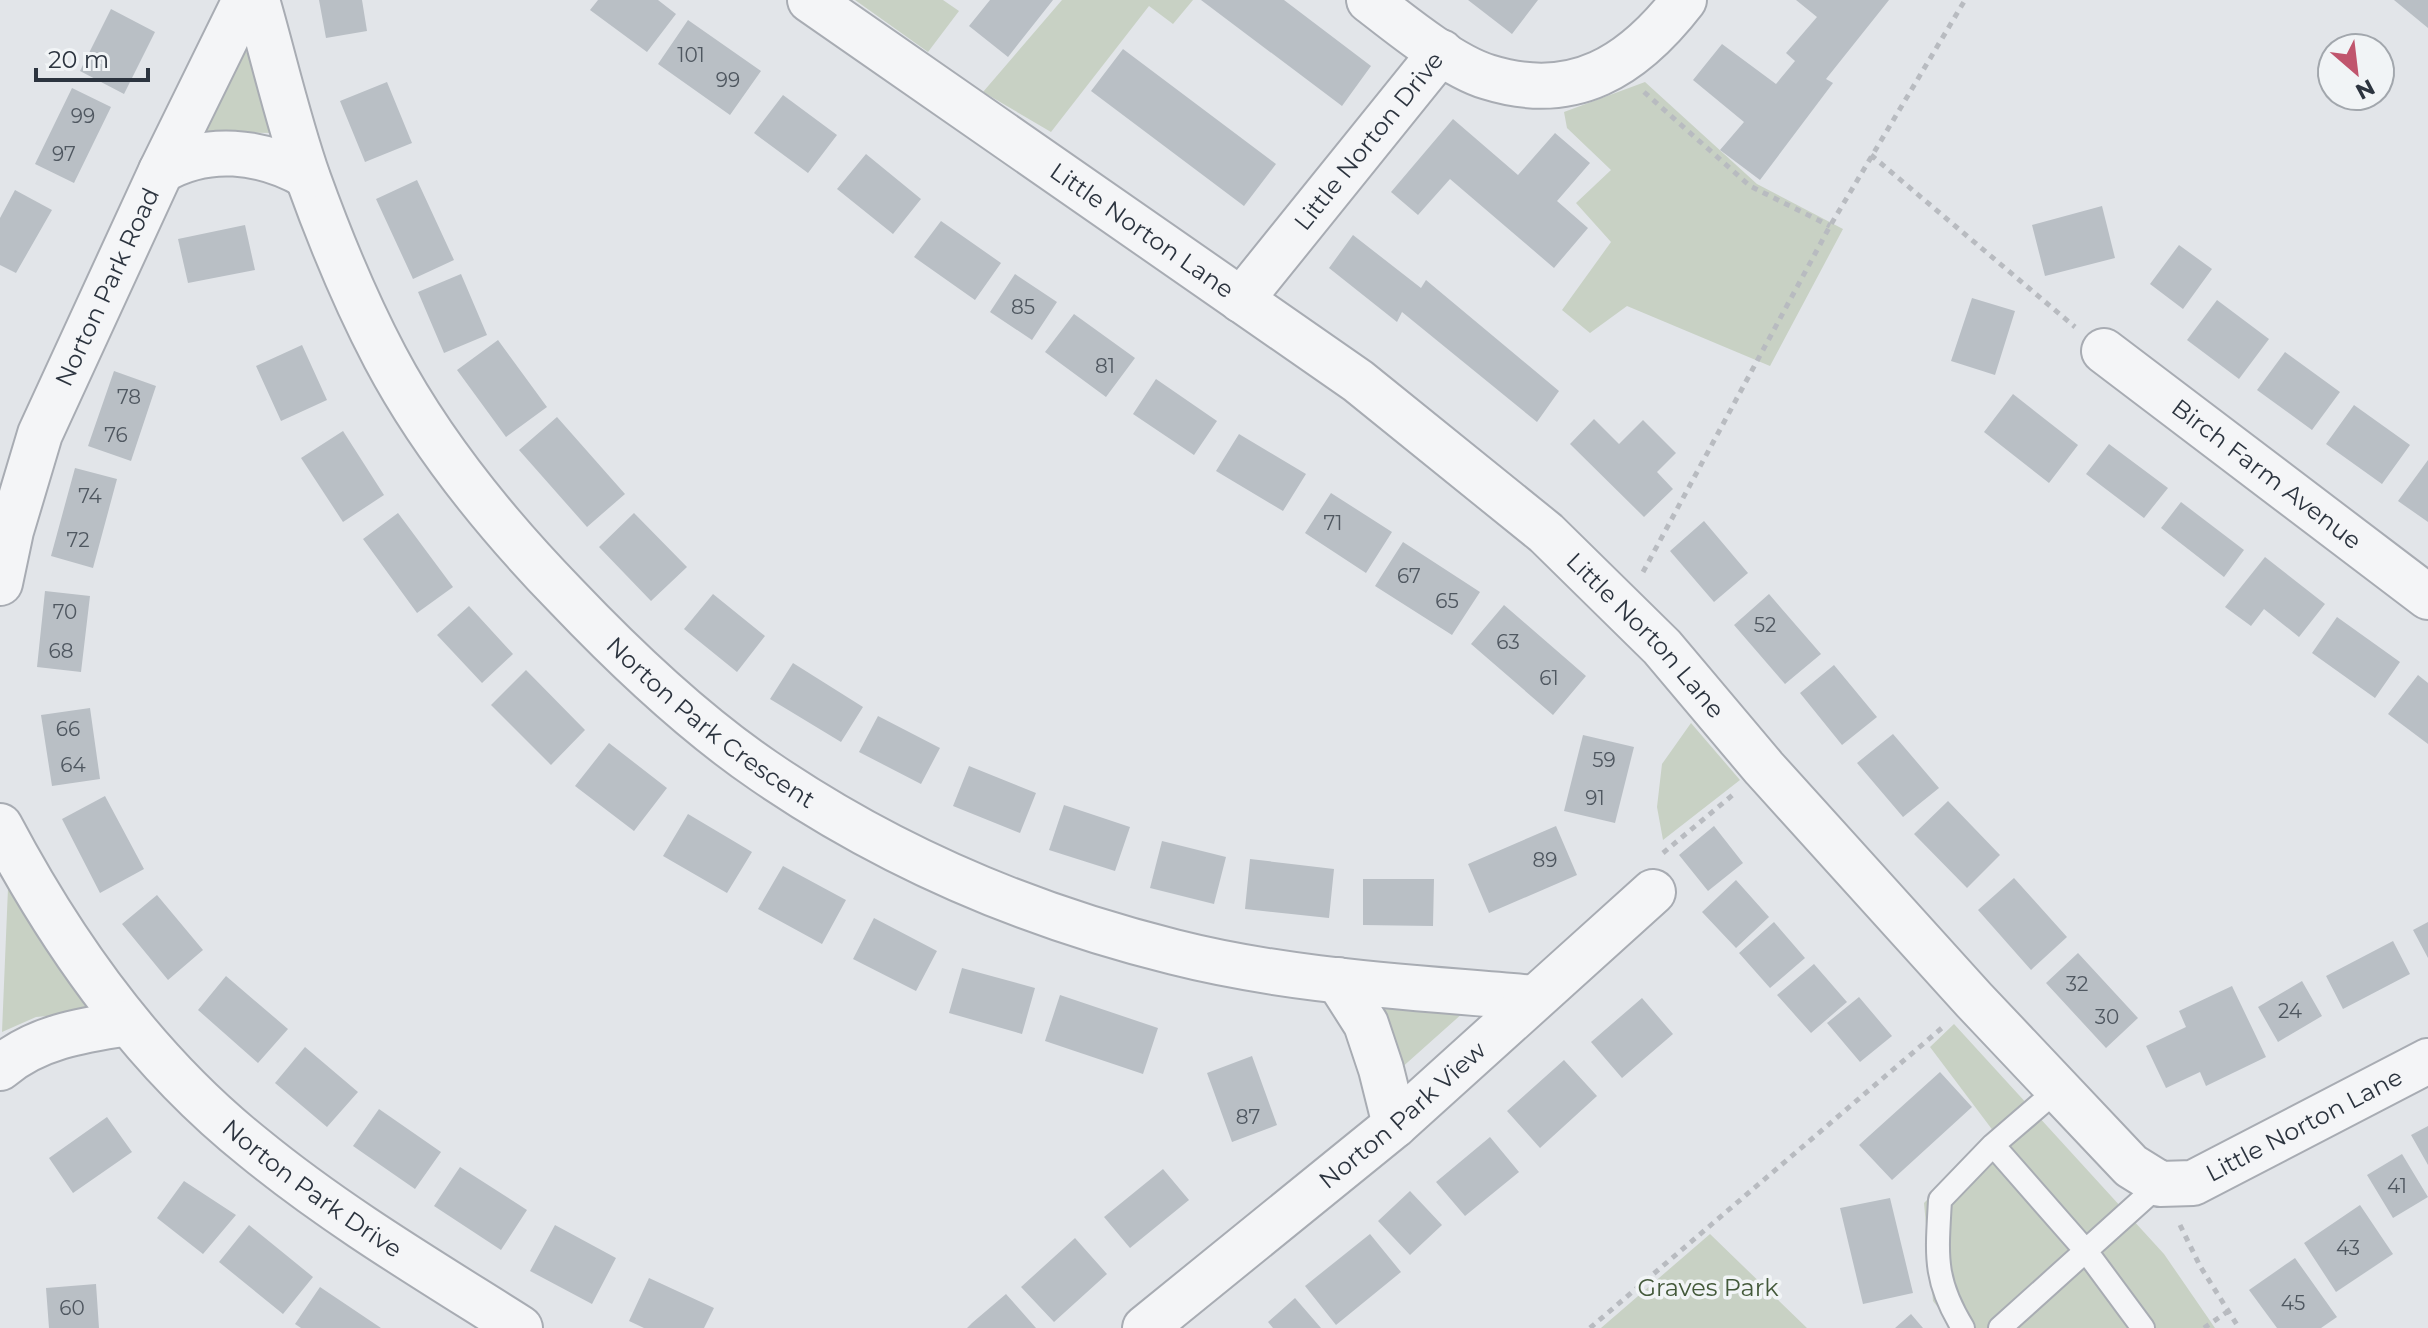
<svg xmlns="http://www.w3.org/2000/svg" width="2428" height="1328" font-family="Montserrat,sans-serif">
<rect width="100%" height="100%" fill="#e2e5e9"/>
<path fill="#c8d1c4" d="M855 0H943L959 11 928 52Z
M1062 0H1193L1173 24 1149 6 1051 132 983 92Z
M255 52 281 133 194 132 231 53Z
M1645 82 1757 184 1843 229 1770 366 1627 306 1590 333 1562 310 1611 242 1576 203 1611 170 1567 128 1564 112Z
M1691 723 1740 780 1663 840 1657 807 1662 764Z
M8 888 90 1012 36 1017 2 1032Z
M1373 1005 1464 1012 1399 1070Z
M1954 1024 2164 1254 2215 1328H1954L1933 1301 1924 1203 1994 1132 1930 1047Z
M1710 1234 1807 1328H1601Z"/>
<path fill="#b9bfc5" d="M319 0H362L367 31 326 38Z
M598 0H658L676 14 647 52 590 10Z
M990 0H1053L1008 57 969 26Z
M1201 0H1284L1371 66 1342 106Z
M1468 0H1538L1512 34Z
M1796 0H1889L1826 79 1833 83 1760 180 1720 150 1744 122 1693 80 1722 44 1776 84 1795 61 1786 53 1817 17Z
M2394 0H2428V28Z
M111 9 155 32 124 94 80 71Z
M688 20 761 71 730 115 658 64Z
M1123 49 1276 164 1244 206 1091 91Z
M387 82 412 143 365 162 340 101Z
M72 88 111 107 74 183 35 164Z
M783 95 837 135 808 173 754 133Z
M1453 119 1518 175 1555 133 1590 163 1557 201 1588 228 1554 268 1450 179 1418 215 1391 192Z
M866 154 921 199 893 234 837 189Z
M417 180 454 260 413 279 376 199Z
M15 190 52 210 16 273 0 265V218Z
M2102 206 2115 258 2045 276 2032 225Z
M941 221 1001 263 975 300 914 257Z
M245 225 255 270 188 283 178 239Z
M1353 235 1421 288 1426 280 1559 391 1537 422 1402 312 1397 322 1329 268Z
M2179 245 2212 269 2183 309 2150 284Z
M461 274 487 335 444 353 418 292Z
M1015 274 1057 302 1032 340 990 312Z
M1972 298 2015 311 1995 375 1951 361Z
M2217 300 2269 339 2239 379 2187 340Z
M1074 314 1135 358 1106 397 1045 352Z
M498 340 547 407 506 437 457 370Z
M302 345 327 400 281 421 256 366Z
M2285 352 2340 392 2312 430 2257 390Z
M114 371 156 386 131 461 88 446Z
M1156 379 1217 421 1194 455 1133 414Z
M2013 394 2078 445 2049 483 1984 432Z
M2354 405 2410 445 2382 484 2326 444Z
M557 417 625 494 587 527 519 450Z
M1594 419 1619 444 1643 420 1676 453 1657 472 1673 489 1644 517 1570 444Z
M343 431 384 495 343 522 301 458Z
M1239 434 1306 474 1283 511 1216 471Z
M2109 444 2168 488 2144 518 2086 474Z
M2428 460V522L2398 501Z
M75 468 117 479 93 568 51 556Z
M1331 493 1392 532 1366 573 1305 533Z
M2181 502 2244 550 2224 577 2161 528Z
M398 513 453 587 417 613 363 539Z
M634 513 687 567 651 601 599 547Z
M1704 521 1748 573 1714 602 1670 551Z
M1403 542 1480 592 1452 635 1375 586Z
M2265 557 2325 604 2299 637 2264 609 2251 626 2225 607Z
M45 591 90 596 81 672 37 667Z
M713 594 765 636 737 672 684 629Z
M1769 594 1821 654 1785 684 1734 625Z
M1504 605 1586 676 1553 715 1471 644Z
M469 606 513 654 482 683 437 635Z
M2337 617 2400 662 2375 698 2312 653Z
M793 663 863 707 841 742 770 699Z
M1834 665 1877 717 1842 745 1800 693Z
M526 670 585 730 551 765 491 705Z
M2418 675 2428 683V744L2388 714Z
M90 708 100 779 52 786 41 715Z
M878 716 940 748 921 784 859 752Z
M1893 734 1939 788 1903 817 1857 763Z
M1583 735 1634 747 1615 823 1564 811Z
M609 743 667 788 634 831 575 786Z
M969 766 1036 793 1020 833 953 806Z
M105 796 144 869 100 893 62 819Z
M1948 801 2000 855 1967 888 1914 834Z
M1064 805 1130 827 1115 871 1049 850Z
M688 814 752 852 727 893 663 856Z
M1556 826 1577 875 1489 913 1468 864Z
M1714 826 1743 863 1708 891 1679 855Z
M1162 841 1226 857 1214 904 1150 888Z
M1250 859 1334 869 1329 918 1245 909Z
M783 866 846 900 822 944 758 909Z
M2014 878 2067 937 2031 970 1978 910Z
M1363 879H1434L1433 926 1363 925Z
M1736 880 1769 917 1736 948 1702 912Z
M157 895 203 950 168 980 122 924Z
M874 918 937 951 916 991 853 959Z
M1774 922 1805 958 1770 988 1739 953Z
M2428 922V958L2413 930Z
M2393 941 2410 974 2343 1009 2326 976Z
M2078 953 2138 1018 2106 1048 2046 983Z
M1814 964 1847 1002 1811 1033 1777 995Z
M962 968 1035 988 1022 1034 949 1013Z
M226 976 288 1029 258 1063 198 1010Z
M2302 981 2322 1016 2278 1042 2258 1007Z
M2232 986 2266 1057 2206 1086 2200 1072 2166 1088 2146 1046 2186 1027 2179 1011Z
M1060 995 1158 1028 1143 1074 1045 1041Z
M1859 997 1892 1036 1860 1062 1827 1023Z
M1642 998 1673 1034 1622 1078 1591 1042Z
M305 1047 358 1092 327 1127 275 1083Z
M1252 1056 1277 1125 1232 1142 1207 1073Z
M1564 1060 1597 1096 1540 1148 1507 1111Z
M1940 1072 1972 1107 1892 1180 1859 1145Z
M379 1109 441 1152 415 1189 353 1146Z
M107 1117 132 1152 73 1193 49 1158Z
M2428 1126V1165L2411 1135Z
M1490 1137 1519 1172 1465 1216 1436 1182Z
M2402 1154 2428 1197 2393 1218 2367 1175Z
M460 1167 527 1210 501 1250 434 1206Z
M1163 1169 1189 1200 1130 1248 1104 1217Z
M184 1181 236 1215 203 1254 157 1218Z
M1410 1191 1442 1225 1410 1255 1378 1221Z
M1890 1198 1913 1293 1863 1304 1840 1208Z
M2360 1205 2393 1254 2336 1292 2304 1243Z
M249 1225 313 1277 283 1314 219 1262Z
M555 1225 616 1258 592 1304 530 1271Z
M1370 1234 1401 1272 1336 1325 1305 1286Z
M1075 1238 1107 1274 1054 1322 1021 1287Z
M2295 1258 2337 1317 2321 1328H2277L2249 1290Z
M649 1278 714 1308 704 1328H644L629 1321Z
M96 1284 99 1328H49L46 1288Z
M320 1287 381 1328H301L295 1324Z
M1006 1294 1036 1328H967L972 1323Z
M1295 1298 1321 1328H1273L1268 1322Z
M1911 1314 1923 1328H1895Z"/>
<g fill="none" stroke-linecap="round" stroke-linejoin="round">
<defs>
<path id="lane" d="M1993 1145 2086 1251 2143 1328
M1963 1328C1933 1279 1937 1255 1940 1200L1993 1145 2057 1090
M2000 1328 2160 1184"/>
<g id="street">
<path id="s1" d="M257 0C274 59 288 121 308 178 330 239 355 300 385 357 432 446 496 524 566 596 626 659 692 722 764 771 888 856 1029 916 1174 952 1292 982 1414 987 1534 998"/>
<path id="s2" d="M810 0 1358 381 1546 533 1662 647 1764 768 1974 1000 2131 1166 2160 1184 2193 1183 2428 1061"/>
<path d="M1369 0C1400 24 1451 66 1488 77 1574 104 1633 66 1684 0"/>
<path d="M161 171C207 144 261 150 307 176"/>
<path id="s3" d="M1241 300 1441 52"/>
<path id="s4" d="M2104 351 2428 597"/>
<path id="s5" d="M0 583 11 531 40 434 161 171 245 0"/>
<path id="s6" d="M0 826C64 947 146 1062 254 1148 337 1216 430 1271 520 1328"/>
<path d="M1338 980 1366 1024 1381 1069 1395 1125"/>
<path d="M0 1068C36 1037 83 1030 128 1023"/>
<path id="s7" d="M1145 1328 1395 1125 1653 892"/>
</g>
</defs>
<use href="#lane" stroke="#a8acb3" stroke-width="26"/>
<use href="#street" stroke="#a8acb3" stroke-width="48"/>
<path stroke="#b8bbc0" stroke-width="5" stroke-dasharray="6 6" stroke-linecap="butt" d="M1644 92 1750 186 1830 226
M1871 155 2075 327
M1643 572 1830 226 1965 0
M1663 853 1735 793
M2180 1225 2200 1266 2239 1328
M1590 1328 1943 1027
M2204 1328 2227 1312"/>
<use href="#lane" stroke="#f4f5f7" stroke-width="22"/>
<use href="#street" stroke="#f4f5f7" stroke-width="44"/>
</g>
<g text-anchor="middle" stroke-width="7" stroke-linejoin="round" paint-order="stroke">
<g font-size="20" fill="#4f5760">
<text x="691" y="62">101</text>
<text x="728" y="87">99</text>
<text x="83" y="123">99</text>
<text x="64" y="161">97</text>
<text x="1023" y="314">85</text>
<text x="1105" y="373">81</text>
<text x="129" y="404">78</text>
<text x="116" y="442">76</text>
<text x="90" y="503">74</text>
<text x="1333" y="530">71</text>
<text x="78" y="547">72</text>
<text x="1409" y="583">67</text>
<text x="1447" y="608">65</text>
<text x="65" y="619">70</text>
<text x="1765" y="632">52</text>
<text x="1508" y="649">63</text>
<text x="61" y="658">68</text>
<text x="1549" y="685">61</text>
<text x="68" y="736">66</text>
<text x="1604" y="767">59</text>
<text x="73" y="772">64</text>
<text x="1595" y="805">91</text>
<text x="1545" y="867">89</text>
<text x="2077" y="991">32</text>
<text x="2290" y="1018">24</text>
<text x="2107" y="1024">30</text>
<text x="1248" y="1124">87</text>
<text x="2397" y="1193">41</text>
<text x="2348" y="1255">43</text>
<text x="2293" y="1310">45</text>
<text x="72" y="1315">60</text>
</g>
<g font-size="24" fill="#2c343f" stroke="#f1f4f6">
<text dy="8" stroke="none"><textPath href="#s3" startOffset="204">Little Norton Drive</textPath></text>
<text dy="8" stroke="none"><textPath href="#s2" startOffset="404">Little Norton Lane</textPath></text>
<text dy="8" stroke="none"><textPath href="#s5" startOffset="316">Norton Park Road</textPath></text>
<text dy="8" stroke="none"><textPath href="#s4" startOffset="204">Birch Farm Avenue</textPath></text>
<text dy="8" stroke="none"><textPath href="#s2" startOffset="1052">Little Norton Lane</textPath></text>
<text dy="8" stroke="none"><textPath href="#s1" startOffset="874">Norton Park Crescent</textPath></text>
<text dy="8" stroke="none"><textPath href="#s7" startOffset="334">Norton Park View</textPath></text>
<text dy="8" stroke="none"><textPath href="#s2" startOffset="1964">Little Norton Lane</textPath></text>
<text dy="8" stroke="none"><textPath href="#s6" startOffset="484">Norton Park Drive</textPath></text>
</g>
<g font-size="24" fill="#43593a" stroke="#f1f4f6">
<text x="1708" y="1296">Graves Park</text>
</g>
</g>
<g transform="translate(2356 72) rotate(152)"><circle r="38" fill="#f1f4f6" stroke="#a2a7ad" stroke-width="2"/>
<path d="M0-6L14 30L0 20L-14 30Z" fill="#c0556d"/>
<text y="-12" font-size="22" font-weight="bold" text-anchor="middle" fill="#2c343f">N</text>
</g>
<path d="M36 68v12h112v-12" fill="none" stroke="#2c343f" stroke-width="4"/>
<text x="48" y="68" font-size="24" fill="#2c343f" stroke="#f1f4f6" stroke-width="6" paint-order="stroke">20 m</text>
</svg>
